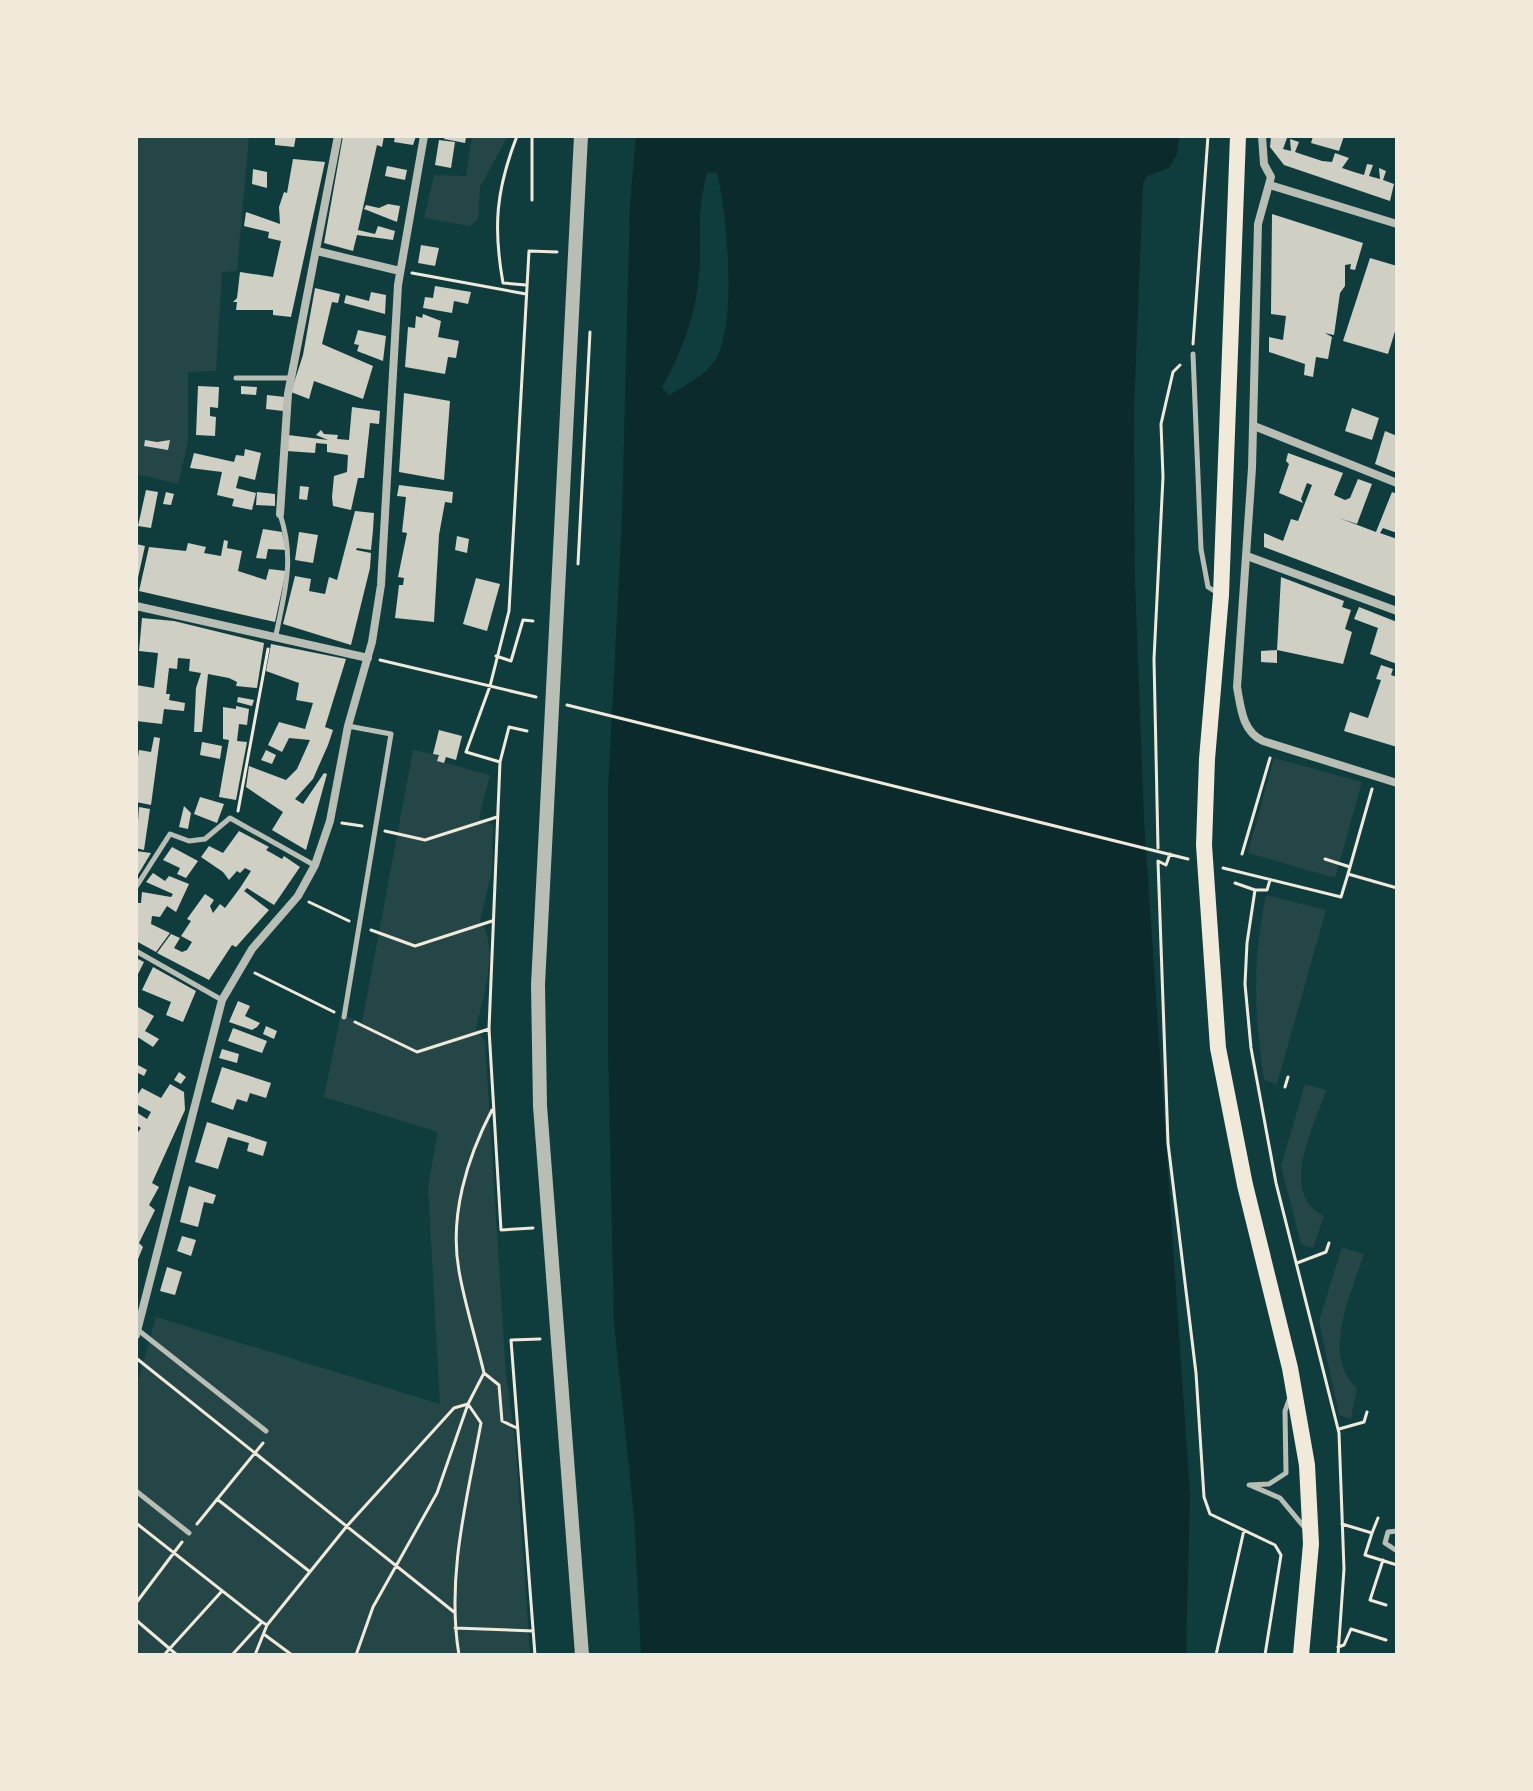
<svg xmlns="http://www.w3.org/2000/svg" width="1533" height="1791" font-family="Bitter,serif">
<rect width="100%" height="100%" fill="#0f3d3e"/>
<path fill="#244646" d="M136 136H249L237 271 222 272 216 371 188 372V441L178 484 136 474Z
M472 136H508L480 187 478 220 469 226 424 218 434 175 466 176Z
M413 750 439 755 438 761 490 775 479 818 493 825 492 871 480 921C500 948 483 997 476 1028L485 1042 506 1376 515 1437 530 1655H136V1388L156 1317 440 1404 428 1186 438 1132 324 1097 341 1014 362 1023Z
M1274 758 1362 782 1335 878 1248 853Z
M1266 895 1326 910 1277 1084 1264 1080C1254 1012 1252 962 1266 895Z
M1305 1084 1326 1090C1315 1126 1277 1193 1324 1216L1313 1248 1301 1244 1281 1166Z
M1342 1247 1364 1254C1352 1292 1320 1355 1357 1388L1351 1419 1339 1415 1319 1321Z"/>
<path fill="#0a2a2b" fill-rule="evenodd" d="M636 136H1179L1177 154 1169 168 1147 176 1143 183 1134 409 1135 582 1144 821 1190 1495 1186 1655H641L634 1516 614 1323 608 1045V792L622 517 630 204ZM707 173H717C727 212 740 338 710 367 699 378 682 387 669 396L662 387C685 348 699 304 700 258 700 222 698 209 707 173Z"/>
<path fill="#cfcfc3" d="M275 136H296L294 147 275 145Z
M343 136H384L382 147 377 145 358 230 375 234 378 226 395 231 393 240 357 235 353 251 324 243Z
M395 136H416L413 145 394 142Z
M445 136H457L466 138 465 143 444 139Z
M1271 136 1287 138 1283 149 1291 151 1290 139 1299 142 1295 152 1322 161 1332 162 1335 153 1349 158 1342 168 1354 172 1364 175 1367 164 1373 165 1369 176 1380 179 1379 168 1386 171 1383 180 1394 184 1390 201 1284 165 1270 147Z
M1313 136H1344L1339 151 1311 143Z
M439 140 455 142 451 168 435 165Z
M293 159 325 162 291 317 273 315V310H236L237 302H233L237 298 240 272 273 277 281 241 268 238 269 232 244 226 246 212 280 224 279 207 284 192 287 193Z
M387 166 407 170 405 180 385 176Z
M253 169 267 172V188L252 184Z
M388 204 400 206 397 222 364 209 366 205 379 208Z
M1272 214 1363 243 1355 270 1350 269 1351 264 1345 265V286L1340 293 1334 335 1325 333 1332 337 1328 359 1316 357 1313 377 1304 375 1305 364 1269 352V337L1283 340 1286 316 1271 314Z
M421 245 439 248 435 266 418 263Z
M1370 258 1397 266V325L1388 354 1343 341Z
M435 286 471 292 468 304 454 301 452 313 423 308 425 297 433 298Z
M315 288 340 294 338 303 332 302 322 344 373 366 363 399 314 381 309 399 291 392 303 355Z
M371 292 386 295 385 314 344 303 346 295 369 301Z
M423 314 441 321 438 337 459 341 456 358 448 357 445 374 405 367 408 327 415 328 416 316 422 318Z
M358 330 386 336 383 361 357 351 359 345 354 344Z
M198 386 219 387 218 408 210 407V416L216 417 215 436 196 435Z
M241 386 257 387 256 395 241 394Z
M404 393 450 401 444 480 399 472Z
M267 395 285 397 283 411 266 409Z
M352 407 380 411 379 424 370 423 364 478H358L351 510 333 506 332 497 334 476 347 472 348 455 327 452V444L316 443 315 453 287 451 288 435 328 440 316 435 321 430 324 434 338 435 337 439 349 440Z
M1352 408 1379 418 1372 440 1345 431Z
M1385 431 1397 436V473L1375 464Z
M145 440 157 442 170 440 168 450 144 446Z
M245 449 261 453 255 480 239 476 236 488 256 493 252 510 232 506 234 499 217 495 222 472 190 468 194 453 234 462 236 455 244 456Z
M1288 453 1343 473 1334 495 1345 500 1350 498 1358 479 1372 484 1357 524 1339 518 1376 532 1392 492 1397 494V533L1383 528 1380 533 1397 539V597L1264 547V533L1283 541 1291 519 1298 521 1312 485 1307 483 1301 499 1303 503 1279 493 1289 464 1286 461Z
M399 485 453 492 452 503 445 502 439 535 434 622 395 618 399 585H403L404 578 398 577 407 533 402 532 406 497 397 496Z
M300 486 309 487 307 500 299 499Z
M146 490 158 492 151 528 138 526Z
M166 492 174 494 171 505 163 504Z
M257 492 275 494V506L256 505Z
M355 511 374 513 373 530 371 550 357 548 356 550 371 553 370 568 351 645 283 624 295 576 311 579 309 591 325 594 329 577 337 580Z
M263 529 282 532 286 550 268 549 266 559 256 558Z
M299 532 318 535 313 563 295 560Z
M457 536 469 539 467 553 455 550Z
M224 540 228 541 227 548 242 551 238 571 266 580 269 569 286 571 275 622 139 591 149 547 186 551 188 543 206 547 204 553 221 556Z
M136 544 145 546 137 582H136Z
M1281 577 1344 601 1342 607 1351 610 1345 629 1352 632 1343 664 1277 650Z
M476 578 500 584 487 631 463 624Z
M1359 607 1397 622V664L1370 654 1378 628 1354 619Z
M142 618 174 621 264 643 257 688 236 686 237 682 229 678 208 674 202 732H194L196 688 201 673 189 671 190 659 178 658 177 669 169 668 166 694H170L169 700 185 703 184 711 164 709 162 724 136 721V685L154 688 158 653 139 651Z
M271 644 346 659 325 727 333 730 328 745 313 779 295 799 303 804 324 773 327 774 306 850 272 830 283 812 246 787 249 766 286 780 297 769 310 740 289 738 282 752 268 745 279 722 305 729 313 703 296 700 299 683 266 671Z
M1277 650V663L1261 662V651Z
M1381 665 1393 669 1391 675 1397 677V747L1344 731 1350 712 1368 718 1381 680 1376 679Z
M238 697 254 700 252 706 237 702Z
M236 706 249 709 247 725 239 724 237 741 247 742 236 800 219 797 229 740 223 739V707L236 709Z
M439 730 462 736 456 760 446 757 444 763 437 761 439 755 433 754Z
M154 737 160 738 151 805 136 802V770L139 750 151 752Z
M202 742 222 746 220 759 200 755Z
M266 750 276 755 272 764 261 760Z
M200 797 224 804 217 823 194 814Z
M184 806 191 813 188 829 179 827Z
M139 807 150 809 144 850 136 848Z
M239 831 269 847 266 850 282 859 284 856 300 867 274 905 247 888 244 891 269 910 236 947 232 945 209 980 157 953 171 934 180 938 174 948 182 952 187 950 192 942 181 936 191 921 187 919 205 894 214 900 210 906 213 913 220 904 225 908 240 888 251 871 245 868 240 873 237 871 229 880 223 872 201 857 209 846 223 853Z
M172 847 198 861 186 878 177 874 180 868 163 860Z
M136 851 151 853 136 878Z
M153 873 165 881 169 876 189 884 176 912 167 906 160 917 152 916 151 924 170 933 156 952 136 941V903H141L142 892 171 897 173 894 146 882Z
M136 958 144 962 136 978Z
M153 967 196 991 183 1022 166 1015 171 1002 142 990Z
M238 1001 250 1006 245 1016 260 1023 257 1027 252 1030 229 1022Z
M136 1006 154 1016 145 1031 159 1039 153 1047 136 1036Z
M266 1026 277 1031 274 1039 263 1034Z
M233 1028 267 1041 262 1053 228 1041Z
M222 1049 239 1054 237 1063 219 1058Z
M138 1065 147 1070 144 1076 136 1072Z
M222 1067 271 1083 266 1098 250 1093 247 1102 237 1099 233 1110 211 1102Z
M179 1072 186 1077 181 1084 174 1080Z
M170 1084 184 1092 185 1110 152 1183 159 1187 149 1205 155 1210 139 1243 143 1247 136 1264V1135L141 1128 136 1125V1112L147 1119 151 1112 136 1104V1097L142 1088 161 1098Z
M207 1122 267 1142 263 1156 247 1151 249 1143 228 1137 218 1169 195 1162Z
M189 1186 216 1195 213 1204 204 1202 198 1227 180 1222Z
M182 1236 196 1240 191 1256 177 1251Z
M167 1267 182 1272 175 1295 160 1291Z"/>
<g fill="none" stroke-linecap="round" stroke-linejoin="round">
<path stroke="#f1e9da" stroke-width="3" d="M517 136C496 190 493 227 503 283L526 285
M532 200V136
M412 273 526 294
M1193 344 1208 136
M578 564 590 332
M496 656 511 661 523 620 533 621
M380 660 536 697
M567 705 1188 859
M500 762 509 727 527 731
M238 811 268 649
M342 823 362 826
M385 831 425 840 497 817
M1158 848 1154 659 1163 477 1161 424 1173 372 1180 365
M1170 854 1166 865 1158 861 1168 1143 1196 1373 1204 1497 1210 1514 1275 1545 1281 1555 1265 1655
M1242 854 1270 758
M1325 859 1350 867
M1223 868 1341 897 1348 874 1397 888
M1348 874 1372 789
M1270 880 1267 890H1255L1247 943 1245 984 1251 1048 1276 1183 1339 1433 1344 1569 1338 1655
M1235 883 1255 890
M309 902 349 921
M371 930 415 946 492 921
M255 973 334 1012
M355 1022 417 1052 489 1029
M1285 1087 1288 1077
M533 1228 501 1230 489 1029 500 762 466 752 490 686 509 611 529 251 557 252
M1297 1263 1326 1252 1329 1243
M136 1358 454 1612
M484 1373 499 1385 502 1421 517 1428
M1339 1429 1364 1422 1367 1412
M217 1499 309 1571
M136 1523 262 1622
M197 1524 263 1443
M1342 1524 1372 1533 1365 1555 1397 1565
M1372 1533 1378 1518
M1383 1560 1370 1600 1386 1605
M136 1603 182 1542
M136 1620 177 1655
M455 1628 533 1631
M265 1635 292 1655
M1338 1647 1344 1645 1351 1629 1386 1640
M164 1655 222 1591
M232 1655 262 1622 267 1625 347 1526 454 1408 468 1404 484 1373C476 1339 465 1305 459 1271 449 1216 467 1158 492 1110
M255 1655 267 1625
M356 1655 373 1607 437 1493 468 1404
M459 1655C446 1577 467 1499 481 1423L468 1404
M535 1655 511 1340 540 1339
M1216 1655 1244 1530"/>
<path stroke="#b8beb3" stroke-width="5" d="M1193 354 1201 549 1208 587 1216 592
M236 378H291
M276 635C285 590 295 559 280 514
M136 887 170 834 189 841 205 839 230 818 314 865
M136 951 222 1000
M344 1017 391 734 348 726
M138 1330 266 1431
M1249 1485 1269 1484 1286 1473 1285 1411 1289 1400
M1252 1486 1280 1498 1305 1528
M136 1491 189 1533
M1397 1531 1388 1532 1385 1543 1397 1551"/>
<path stroke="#b8beb3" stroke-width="8" d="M1262 136 1264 164 1271 177 1258 224 1252 468 1237 687C1241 708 1242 731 1263 741L1397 783
M1270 185 1397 224
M317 251 400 271
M1254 426 1397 483
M280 514 288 394 338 136
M1247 556 1397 611
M136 606 368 658
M136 1335 222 1000 252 949 298 896 315 865 330 821 348 726 372 642 381 585 398 285 424 136"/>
<path stroke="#b8beb3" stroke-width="14" d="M581 136 538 985 540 1106 582 1655"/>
<path stroke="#f1e9da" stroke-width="16" d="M1238 136 1221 595 1207 759 1204 845 1218 1048 1245 1185 1290 1368 1307 1465 1311 1544 1301 1655"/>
</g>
<rect width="1533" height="1791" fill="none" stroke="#f1e9da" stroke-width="276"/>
</svg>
